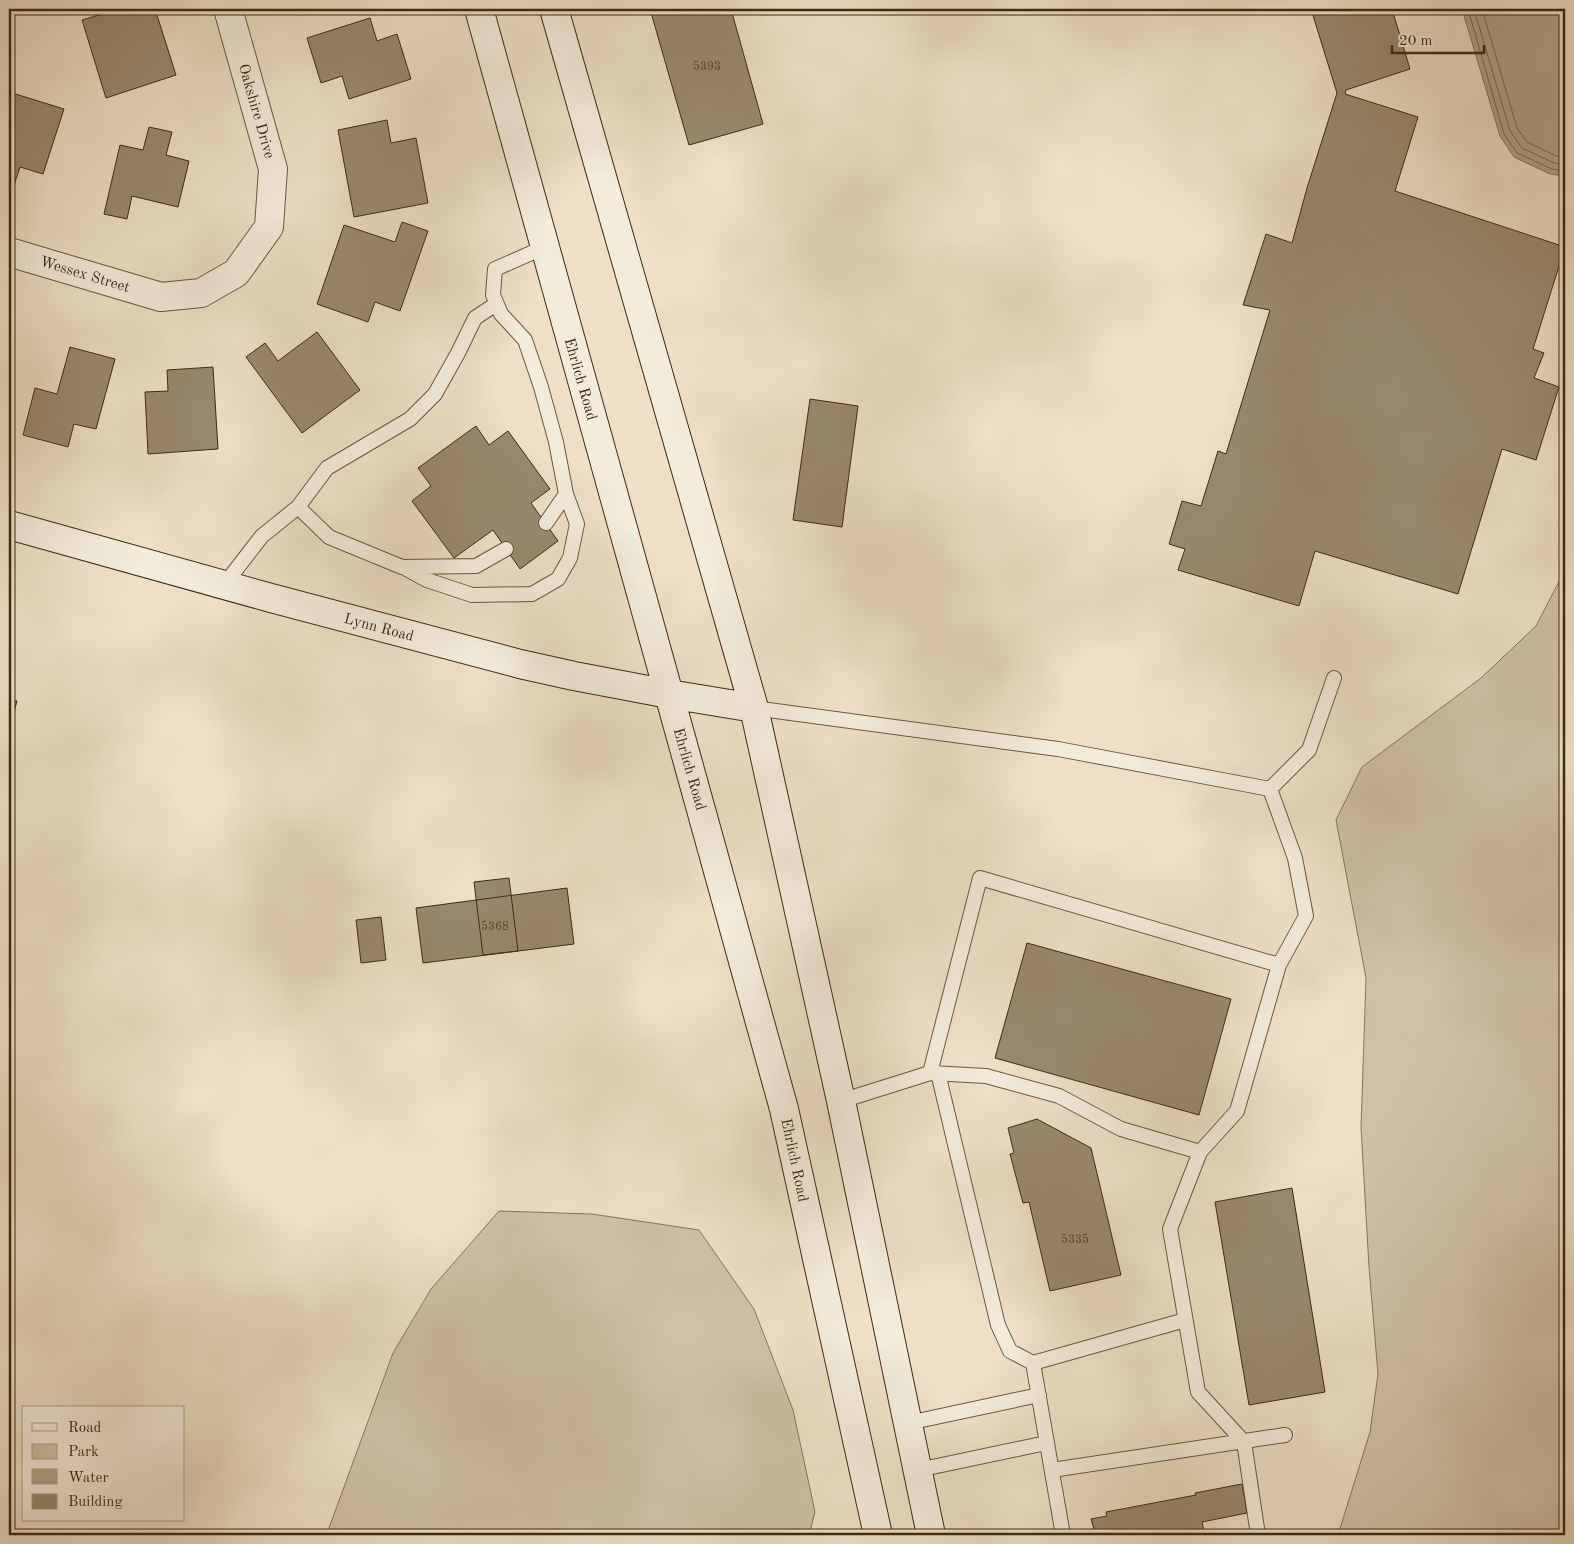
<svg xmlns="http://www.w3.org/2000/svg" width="1574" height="1544" font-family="'Old Standard TT',serif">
<rect width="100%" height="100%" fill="#ede0c7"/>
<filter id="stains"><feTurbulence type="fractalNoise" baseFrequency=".004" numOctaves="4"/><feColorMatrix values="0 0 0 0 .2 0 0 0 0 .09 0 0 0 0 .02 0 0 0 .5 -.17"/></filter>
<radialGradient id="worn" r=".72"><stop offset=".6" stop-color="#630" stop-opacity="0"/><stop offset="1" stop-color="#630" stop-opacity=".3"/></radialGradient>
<path fill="#cfc1a8" stroke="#87765c" d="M1565 570V1535H1338L1370 1432 1378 1374 1369 1267 1361 1127 1366 978 1336 820 1362 767 1481 678 1536 626Z
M499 1211 592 1214 699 1230 754 1309 793 1410 815 1512 809 1535H331L329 1528 393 1353 431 1289Z"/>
<path fill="#b2a289" stroke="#847259" d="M1462 9H1565V176L1550 174 1514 157 1500 136Z"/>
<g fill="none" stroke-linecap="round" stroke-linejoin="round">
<path stroke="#78664d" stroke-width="1" d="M1468 9 1504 134 1517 153 1552 169 1565 171
M1474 9 1510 131 1522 148 1554 163 1565 165
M1482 9 1517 128 1527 142 1556 156 1565 157"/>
</g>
<path fill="#998970" stroke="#3f2a11" d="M119 9H155L176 75 106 98 82 20Z
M301 9H324L303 15Z
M650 9H731L763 124 689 145Z
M1311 9H1392L1410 69 1346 90 1345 94 1418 117 1395 191 1565 247 1533 349 1544 353 1534 378 1559 387 1536 460 1502 449 1458 594 1315 551 1299 606 1178 570 1185 549 1169 544 1182 501 1201 506 1218 451 1226 454 1270 310 1243 305 1266 234 1292 243 1307 188 1337 93Z
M370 18 377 41 397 34 411 79 349 99 342 76 321 83 307 38Z
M9 92 64 109 43 174 20 167 13 188 9 187Z
M387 120 391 143 416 138 428 203 354 217 338 130Z
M149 127 172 132 166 155 189 161 178 207 132 196 127 219 104 214 120 145 143 150Z
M402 222 428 231 400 311 375 302 368 322 317 304 344 225 395 242Z
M317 332 360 390 302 433 246 357 265 343 278 361Z
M70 347 115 359 96 429 74 424 68 447 23 435 35 388 57 394Z
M213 367 218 449 148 454 145 392 168 391 167 370Z
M810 399 858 406 842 527 793 520Z
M476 426 489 445 508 431 550 489 531 503 558 541 520 569 493 530 454 558 412 501 431 486 418 468Z
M9 699 17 701 9 730Z
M509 878 518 951 483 955 474 882Z
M567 888 574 944 423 963 416 908Z
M381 917 386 960 361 963 356 920Z
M1027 943 1231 999 1199 1115 995 1058Z
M1037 1119 1091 1148 1121 1275 1050 1291 1029 1202 1023 1203 1010 1154 1014 1153 1008 1128Z
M1292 1188 1325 1392 1249 1405 1215 1202Z
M1242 1484 1247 1513 1202 1522 1205 1535H1086V1531L1094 1529 1091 1519 1107 1516 1106 1512 1196 1495 1195 1493Z"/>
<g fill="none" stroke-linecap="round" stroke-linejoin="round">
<defs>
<path id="lane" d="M545 247 495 269 493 295 501 314 525 340 541 387 556 442 566 494 546 523
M298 507 327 468 410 419 435 394 458 353 475 318 496 304
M405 568 427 580 472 595 532 594 558 579 570 558 577 524 566 494
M224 585 262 536 298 507 329 537 402 567 476 566 506 549
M754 708 1058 749 1270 789
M931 1073 986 1076 1059 1096 1121 1129 1200 1152
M938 1073 998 1325 1010 1351 1033 1363
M841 1101 930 1073 980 878 1279 965 1306 916 1295 858 1270 789 1309 750 1334 678
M908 1423 1039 1395
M918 1470 1046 1443
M1052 1470 1285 1435
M1063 1535 1033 1363 1185 1320
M1258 1535 1244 1442 1198 1392 1170 1229 1200 1152 1237 1111 1279 965"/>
<path id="street" d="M9 252 161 297 201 293 236 273 269 227 273 169 228 9"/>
<path id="secondary" d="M479 9 784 1109 878 1535
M554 9 754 708 841 1101 931 1535
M9 525 271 598 520 664 574 676 669 694 754 708"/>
</defs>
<use href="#lane" stroke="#6a583e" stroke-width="16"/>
<use href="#street" stroke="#6a583e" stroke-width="30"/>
<use href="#secondary" stroke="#3f2a11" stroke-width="30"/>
<use href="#lane" stroke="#f3ebdb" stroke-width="14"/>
<use href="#street" stroke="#f3ebdb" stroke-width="28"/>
<use href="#secondary" stroke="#f3ebdb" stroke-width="28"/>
</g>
<g text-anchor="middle" stroke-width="4" stroke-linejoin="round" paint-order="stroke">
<g font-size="12" fill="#564229">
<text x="707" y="70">5393</text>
<text x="495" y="930">5368</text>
<text x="1075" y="1243">5335</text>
</g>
<g font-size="15" fill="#3f2a11" stroke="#f3ebdb">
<text transform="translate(257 111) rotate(74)" y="5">Oakshire Drive</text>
<text transform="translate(85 274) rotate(17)" y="5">Wessex Street</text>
<text transform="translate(581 379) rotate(74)" y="5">Ehrlich Road</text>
<text transform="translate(379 627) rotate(15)" y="5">Lynn Road</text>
<text transform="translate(690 769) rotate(74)" y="5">Ehrlich Road</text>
<text transform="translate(795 1160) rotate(78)" y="5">Ehrlich Road</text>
</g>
</g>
<rect width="1574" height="1544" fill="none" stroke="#ede0c7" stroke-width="30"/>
<rect x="10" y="10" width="1554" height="1524" fill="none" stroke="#3f2a11" stroke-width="2.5"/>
<rect x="15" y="15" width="1544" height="1514" fill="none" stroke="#3f2a11"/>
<rect x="22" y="1406" width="162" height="115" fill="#f3ebdb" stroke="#ab9e8a"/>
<rect x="32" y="1423" width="25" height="8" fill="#f3ebdb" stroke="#ab9e8a"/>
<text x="68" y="1432" font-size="15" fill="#3f2a11">Road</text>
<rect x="32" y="1444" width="25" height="15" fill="#cfc1a8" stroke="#ab9e8a"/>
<text x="68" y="1456" font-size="15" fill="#3f2a11">Park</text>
<rect x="32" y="1469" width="25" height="15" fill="#b2a289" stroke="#ab9e8a"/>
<text x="68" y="1482" font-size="15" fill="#3f2a11">Water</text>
<rect x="32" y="1494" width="25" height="15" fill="#998970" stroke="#ab9e8a"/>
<text x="68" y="1506" font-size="15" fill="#3f2a11">Building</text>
<path d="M1392 45v8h92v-8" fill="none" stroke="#3f2a11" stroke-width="2.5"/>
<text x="1399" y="45" font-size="15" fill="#3f2a11" stroke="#f3ebdb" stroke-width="4" paint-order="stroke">20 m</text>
<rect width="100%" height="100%" filter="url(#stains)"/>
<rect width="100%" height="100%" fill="url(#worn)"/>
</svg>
